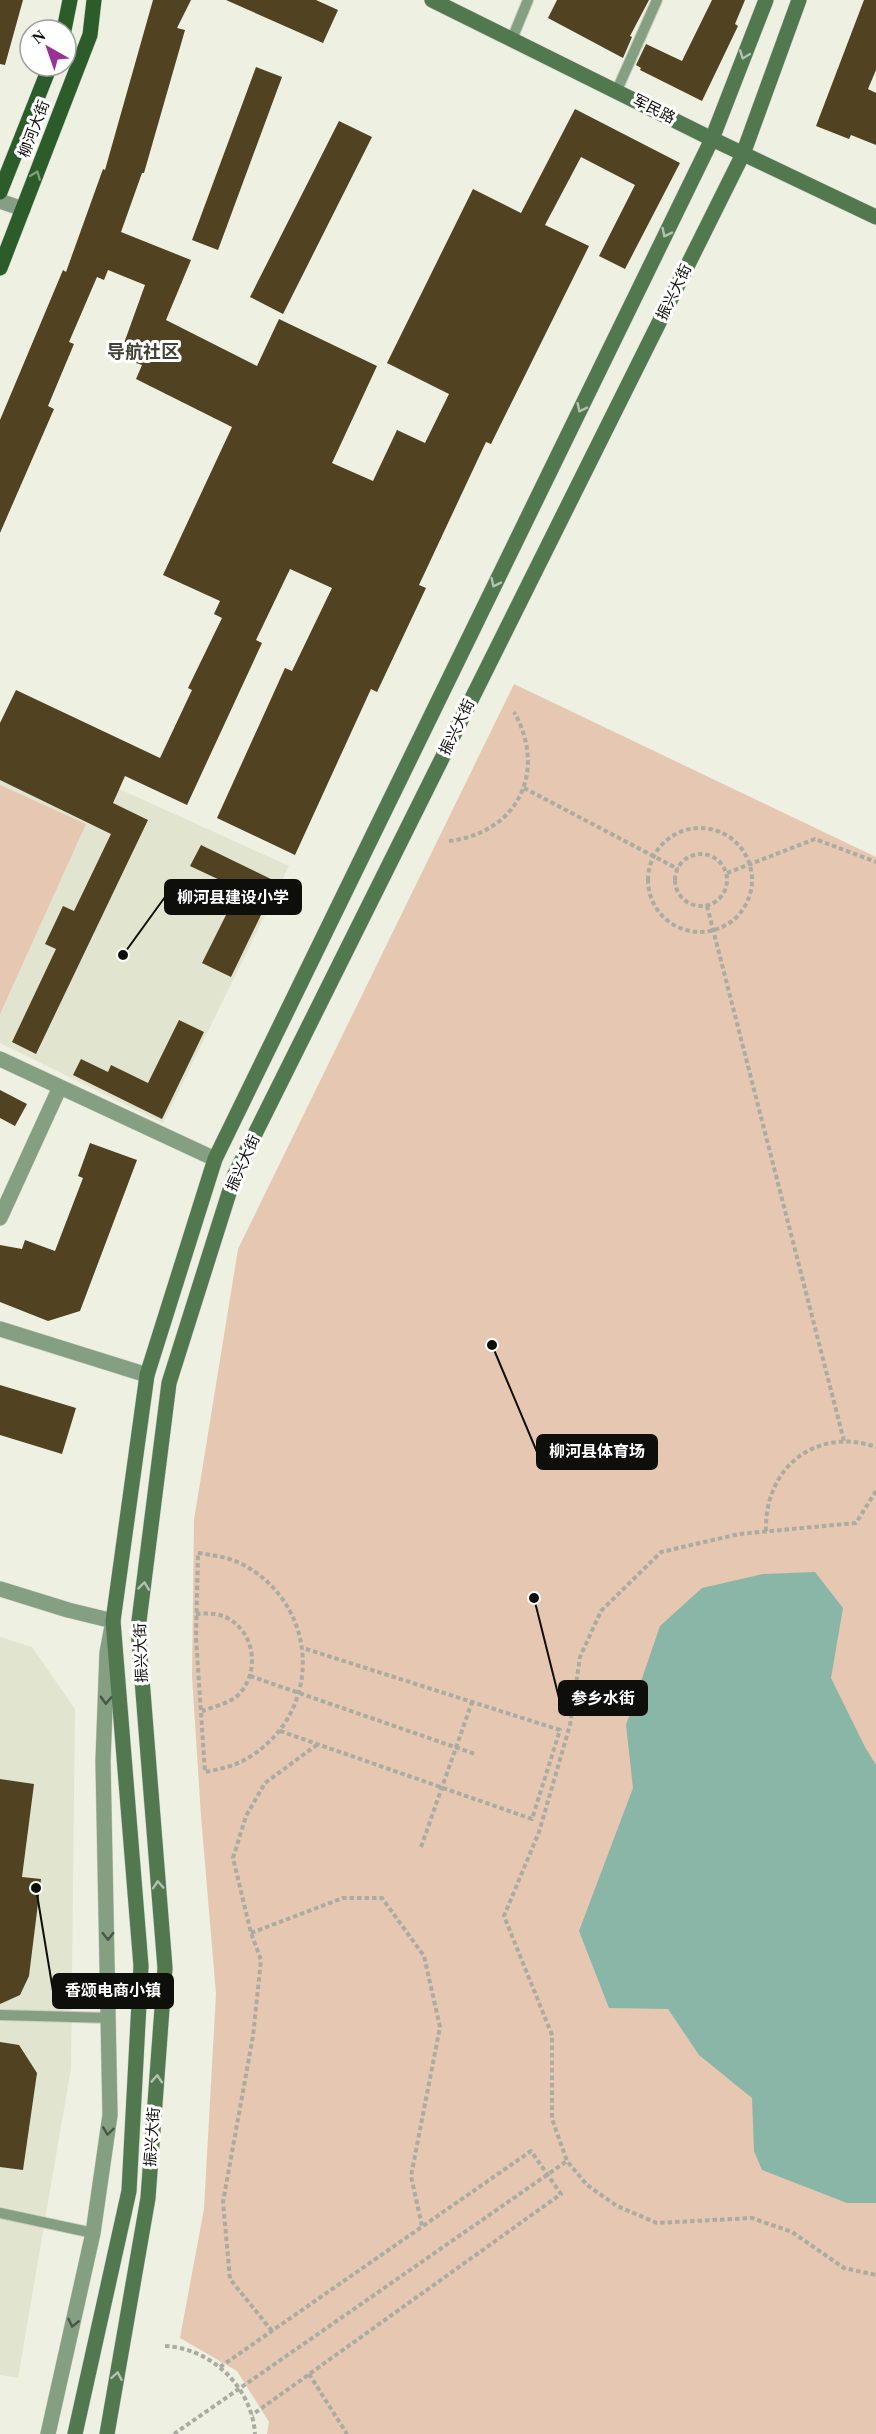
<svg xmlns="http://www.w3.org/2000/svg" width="876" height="2434" font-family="'Times New Roman','Noto Sans SC',serif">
<rect width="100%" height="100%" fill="#eef0e2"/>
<path fill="#e1e5cf" d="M0 735 289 866 163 1123 0 1043Z
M0 1637 32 1647 75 1709 71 2068 18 2378 0 2375Z"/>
<path fill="#e6c7b2" d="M514 684 876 857V2434H267L269 2422 237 2371 180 2338 204 2209 216 1994 201 1816 192 1676 194 1520 238 1249Z
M0 785 86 824 0 1014Z"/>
<path fill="#89b6a7" d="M815 1572 843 1608 831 1678 865 1747 876 1765V2203H847L762 2170 754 2151 752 2098 699 2055 668 2009 609 2008 579 1931 633 1788 626 1725 660 1626 702 1588 763 1574Z"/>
<path fill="#514221" d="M0 0H23L5 65 0 64Z
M153 0H191L177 28 185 30 144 173H142L121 232 191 260 166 320 257 366 279 319 377 366 332 463 373 481 397 430 425 443 449 394 387 363 473 189 521 213 575 109 680 163 625 269 599 256 635 185 581 157 545 225 589 246 491 444 486 442 419 585 426 588 377 692 371 689 295 855 217 818 285 668 292 671 332 588 290 569 256 640 262 643 187 805 125 776 113 803 148 820 36 1054 12 1042 56 949 45 944 63 906 74 911 111 834 0 780V723L16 690 160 758 192 690 188 688 222 618 214 614 220 601 163 575 232 427 136 379 142 365 119 357 145 285 108 270 104 280 97 277 69 342 74 344 48 406 54 409 0 533V420L63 270 66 272 103 169 105 170Z
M226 0H316L338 10 323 43Z
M557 0H649L630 36 632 37 623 58 548 18Z
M712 0H745L735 24 738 26 702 101 640 70 641 68 636 65 646 44 682 61Z
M864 0H876V70L868 89 876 93V145L851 135 849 139 816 126Z
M256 67 282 77 218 250 192 240Z
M339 121 372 137 283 314 250 297Z
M201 845 277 882 231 977 202 963 239 889 190 866Z
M179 1020 204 1032 162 1119 73 1075 81 1059 108 1072 111 1065 148 1083Z
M0 1090 27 1104 15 1126 0 1118Z
M90 1143 137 1160 80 1311 48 1321 0 1302V1245L22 1249 25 1240 55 1251 83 1178 78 1176Z
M0 1385 76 1408 62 1454 0 1435Z
M0 1779 34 1784 22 1877 41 1879 29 1976 20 1995 0 2004Z
M0 2042 19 2045 37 2073 23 2170 0 2167Z"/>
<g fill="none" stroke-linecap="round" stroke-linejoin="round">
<defs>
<path id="lane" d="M512 39 528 0
M617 90 657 0
M0 2015 110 2018
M0 2213 93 2233"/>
<path id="street" d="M0 201 23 209
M0 1059 215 1159
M0 1218 60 1087
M0 1329 147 1375
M0 1589 68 1610 113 1621 107 1653 103 1761 110 2115 93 2233 48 2434"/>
<path id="secondary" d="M432 0 712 139 876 217
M75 2434 129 2191 141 1966 113 1621 147 1375 215 1159 712 139 766 0
M107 2434 148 2198 165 1968 138 1629 169 1383 235 1174 743 154 799 0"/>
<path id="primary" d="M64 30 70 0
M0 192 50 66
M0 268 90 35 94 0"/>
</defs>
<use href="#lane" stroke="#caccc0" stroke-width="12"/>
<use href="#street" stroke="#caccc0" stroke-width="16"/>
<use href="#secondary" stroke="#caccc0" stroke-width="16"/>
<use href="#primary" stroke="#caccc0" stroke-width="16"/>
<path stroke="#aaaca1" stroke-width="4" stroke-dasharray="4.5 3" stroke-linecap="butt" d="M524 788 678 869
M648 880a52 52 0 1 1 104 0a52 52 0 1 1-104 0Z
M449 841C517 833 548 772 514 712
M675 880a26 26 0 1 1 52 0a26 26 0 1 1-52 0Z
M727 873 815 839 876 862
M707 906 844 1441
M876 1491 856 1523 739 1534 661 1552 601 1611 580 1657 570 1725 539 1832 504 1916 552 2035V2119L567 2161 587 2185 617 2206 657 2223 752 2218 792 2232 844 2268 876 2275
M766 1531C764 1469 815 1426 876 1447
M198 1553C213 1555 228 1557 242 1564 320 1605 324 1712 248 1758 235 1766 220 1769 205 1772L196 1638Z
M196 1614C208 1613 220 1613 231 1620 257 1637 259 1677 236 1697 226 1704 213 1707 202 1711
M250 1676 475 1754
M280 1731 532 1819 560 1730 303 1648
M421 1847 472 1702
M251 1933 343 1898H382L424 1956 440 2027 411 2176 422 2226
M272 2331 230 2279 223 2202 253 2036 261 1960 251 1933 233 1858 246 1816 265 1783 318 1744
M165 2346C211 2348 252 2387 255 2434
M220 2367 531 2151 561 2194 252 2415
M309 2374 347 2434
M174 2434 567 2161"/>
<use href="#lane" stroke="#849f82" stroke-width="10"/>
<use href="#street" stroke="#849f82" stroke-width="15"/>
<use href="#secondary" stroke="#51784f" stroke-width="15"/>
<use href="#primary" stroke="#2b5c2a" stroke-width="15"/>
</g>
<defs><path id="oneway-chevron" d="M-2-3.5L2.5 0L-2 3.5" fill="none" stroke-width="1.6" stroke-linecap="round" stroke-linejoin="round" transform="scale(1.5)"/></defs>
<g stroke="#b1c2b0">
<use href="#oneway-chevron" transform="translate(744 55) rotate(111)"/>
<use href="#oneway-chevron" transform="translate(666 233) rotate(116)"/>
<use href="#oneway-chevron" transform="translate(581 408) rotate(116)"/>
<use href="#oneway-chevron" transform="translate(495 583) rotate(116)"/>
<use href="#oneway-chevron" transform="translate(144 1586) rotate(-83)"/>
<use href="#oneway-chevron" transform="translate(158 1885) rotate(-94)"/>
<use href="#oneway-chevron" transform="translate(157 2079) rotate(-86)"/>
<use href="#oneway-chevron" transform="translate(117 2376) rotate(-80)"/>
</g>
<use stroke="#809d7f" href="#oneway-chevron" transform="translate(36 175) rotate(-69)"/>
<g stroke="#495746">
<use href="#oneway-chevron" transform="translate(106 1700) rotate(92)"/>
<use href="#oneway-chevron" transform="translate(108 1936) rotate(89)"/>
<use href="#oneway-chevron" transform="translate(108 2131) rotate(98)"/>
<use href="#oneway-chevron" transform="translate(73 2323) rotate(103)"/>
</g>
<g text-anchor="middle" stroke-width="6" stroke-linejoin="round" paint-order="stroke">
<g font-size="15" fill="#0e0f0b" stroke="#fff">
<text transform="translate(654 109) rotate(27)" y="5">军民路</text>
<text transform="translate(34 129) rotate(-69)" y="5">柳河大街</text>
<text transform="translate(674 292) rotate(-64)" y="5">振兴大街</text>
<text transform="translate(457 727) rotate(-64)" y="5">振兴大街</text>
<text transform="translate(243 1163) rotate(-66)" y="5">振兴大街</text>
<text transform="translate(141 1653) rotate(-92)" y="5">振兴大街</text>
<text transform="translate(152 2137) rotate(-86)" y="5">振兴大街</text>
</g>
<g font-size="18" font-weight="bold" fill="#404237" stroke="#fff">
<text x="143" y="358">导航社区</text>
</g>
</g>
<path fill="none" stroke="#0e0f0b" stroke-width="2" d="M123 955L165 897M492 1345L537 1452M534 1598L559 1698M36 1888L53 1991"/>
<g fill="#0e0f0b" stroke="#fff" stroke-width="2">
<circle cx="123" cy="955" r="6"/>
<circle cx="492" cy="1345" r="6"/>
<circle cx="534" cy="1598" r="6"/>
<circle cx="36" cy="1888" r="6"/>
</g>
<g fill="#0e0f0b" stroke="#0e0f0b" stroke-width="2">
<rect x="165" y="880" width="136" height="34" rx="6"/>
<rect x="537" y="1435" width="120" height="34" rx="6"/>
<rect x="559" y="1681" width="88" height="34" rx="6"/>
<rect x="53" y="1974" width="120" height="34" rx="6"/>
</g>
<g font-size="16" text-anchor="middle" font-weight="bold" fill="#fff">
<text x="233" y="903">柳河县建设小学</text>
<text x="597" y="1457">柳河县体育场</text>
<text x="603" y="1704">参乡水街</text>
<text x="113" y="1996">香颂电商小镇</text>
</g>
<g transform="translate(48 48) rotate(320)"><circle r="28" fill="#ffffff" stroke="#9f9f9d" stroke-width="1.5"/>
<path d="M0-4.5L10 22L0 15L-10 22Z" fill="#993296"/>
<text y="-9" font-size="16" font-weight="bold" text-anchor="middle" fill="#0e0f0b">N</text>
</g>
</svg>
